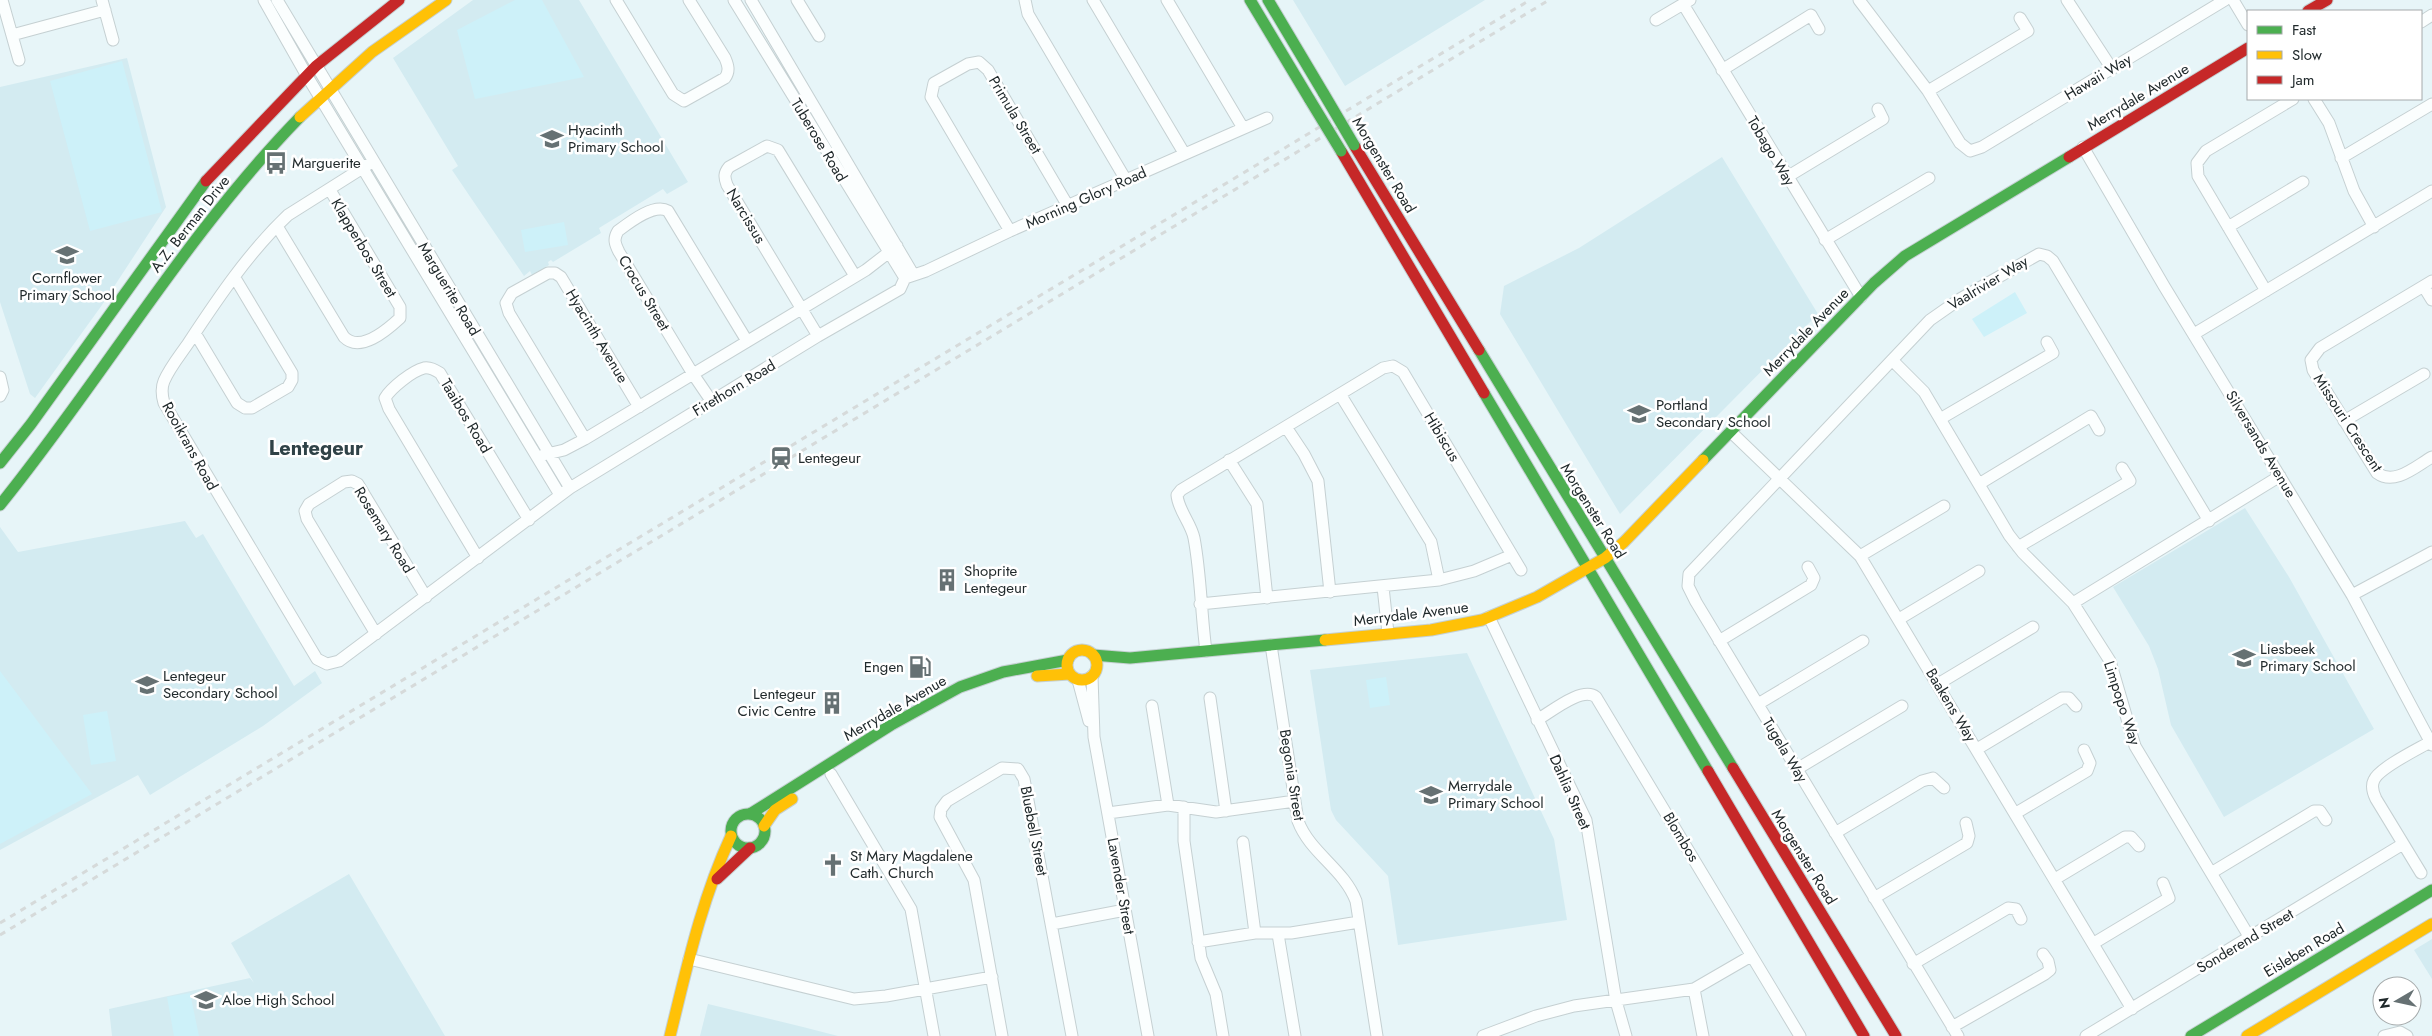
<svg xmlns="http://www.w3.org/2000/svg" width="2432" height="1036" font-family="Jost,sans-serif">
<rect width="100%" height="100%" fill="#e7f5f8"/>
<path fill="#d3ebf1" d="M473 0H579L688 182 667 194 663 189 599 228 601 233 553 262 551 260 548 262 549 265 532 275 530 271 524 276 452 170 458 166 393 58Z
M1293 0H1485L1345 86Z
M127 58 166 207 102 305 35 398 30 394 0 302V87Z
M1722 157 1818 314 1620 514 1500 314 1504 286 1579 248Z
M2245 508 2289 577 2374 729 2224 817 2171 725 2158 669 2149 646 2113 587Z
M185 521 196 538 203 534 294 686 315 671 322 683 263 726 150 795 138 775 0 850V527L18 552Z
M1467 653 1554 839 1567 920 1398 945 1388 876 1336 820 1331 810 1310 670Z
M349 874 445 1036H112L109 1009 250 978 254 983 231 943Z
M2432 939V979L2414 950Z
M708 1004 803 1027 838 1036H700Z"/>
<path fill="#cdf1f9" d="M515 0H542L584 77 475 99 457 30Z
M122 61 162 212 90 231 50 81Z
M564 222 568 245 525 252 521 230Z
M2015 292 2027 313 1984 337 1972 319Z
M0 671 92 794 0 844Z
M1386 677 1390 705 1370 708 1366 680Z
M107 711 116 761 91 765 83 715Z
M190 993 199 1036H174L167 997Z"/>
<g fill="none" stroke-linecap="round" stroke-linejoin="round">
<defs>
<path id="street" d="M2 0 19 60
M102 0 113 40
M264 0 307 76 560 495
M277 0 570 488
M616 0 673 94 684 101 725 78C730 71 728 65 725 58L689 0
M734 0 905 278
M751 0 913 274
M797 0 819 36
M1025 0 1028 14 1126 180
M1093 0 1184 153
M1167 0 1243 128
M1859 0 1928 91 1960 143 1970 151 1982 147 2225 0
M2067 0 2112 69
M2233 0 2248 25
M1683 4 1861 297
M1656 20 1690 0
M2421 22 2432 15
M12 35 105 10
M1722 70 1811 15 1819 29
M1928 91 2028 31 2020 18
M2314 99 2329 123 2354 191 2374 227
M2083 147 2164 286 2352 595 2432 745
M2341 158 2432 104
M372 162 288 215C249 252 218 298 189 342 181 354 170 367 164 381 161 388 162 396 164 403L317 659 327 664 339 661 570 488 818 336 900 289 905 278
M1787 177 1883 119 1878 109
M277 226 344 337C360 353 386 331 400 318V307L330 190
M2228 227 2303 182
M1010 231 931 97 934 83 968 64 979 62 988 70 1068 206
M1825 240 1929 178
M905 278 926 271 1010 231 1267 118
M2432 281 2320 348 2311 360 2313 370 2377 473C2395 486 2416 466 2432 457
M2424 287 2432 300
M2266 291 2198 176 2197 163 2206 151 2293 99
M195 333 237 403 245 408H252L288 387 292 380V373L235 278
M2194 334 2432 191
M818 336 727 185C724 177 724 173 729 167L767 146 778 150 855 276
M1892 360 1924 392 2009 535 2023 553 2073 603 2110 661 2135 746 2250 938
M0 377 3 390 0 396
M1340 394 1431 542 1439 580
M712 402 693 374 619 252C615 244 613 239 618 231 630 222 654 203 668 211L747 341
M1940 419 2053 353 2047 342
M2344 421 2424 374
M1286 427 1304 454 1318 481 1330 592
M1731 432 1860 556 2132 1009
M585 439 509 313 506 303 512 293 548 273H555L561 277 639 407
M543 455 564 450 585 439 866 270 897 246
M1229 460 1257 504 1267 598
M1979 484 2091 416 2099 430
M2018 547 2130 481 2122 468
M1860 556 1944 506
M478 558 389 409 385 398C391 388 412 371 424 368 430 367 435 370 440 373L529 520
M1383 587 1388 633
M2352 595 2432 552
M2073 603 2280 476
M1200 604 1439 580 1474 571 1512 555
M1489 617 1586 820 1616 1001 1626 1036
M1899 619 1979 571
M376 634 307 519 305 511 309 504 344 482 352 481 358 484 426 597
M1719 641 1811 585 1814 578 1808 567
M1271 645 1298 821C1310 853 1344 869 1356 901L1377 1036
M1206 651C1201 614 1201 575 1194 538 1191 523 1178 510 1177 495L1181 490 1383 368 1393 366 1403 372 1521 570
M1092 676 1094 737 1148 1036
M1078 680 1089 721
M1938 684 2033 627
M1210 698 1226 811
M1758 704 1863 641
M1152 706 1168 805
M1537 720C1551 712 1582 686 1596 697L1800 1036
M1977 749 2062 698H2069L2076 706
M1797 769 1902 706
M831 774 911 909 934 1036
M1184 807V841L1201 958 1216 994 1223 1036
M1108 813 1168 805 1216 812 1295 801
M2016 813 2087 771 2090 763 2084 750
M1835 833 1922 781 1933 778 1944 788
M1243 842 1255 933
M2211 873 2314 811H2320L2326 820
M2421 873 2376 799C2373 793 2371 786 2374 780 2379 768 2418 749 2430 742
M2055 879 2125 837H2131L2139 846
M1874 898 1967 843 1969 836 1966 823
M1052 924 1125 910
M1278 934 1295 1036
M1198 942 1255 933H1291L1359 922
M2094 943 2169 898 2163 883
M689 959 854 999 886 996 992 977
M1913 964 2008 908 2016 909 2021 919
M1694 989 1703 1036
M1952 1027 2045 974 2050 970 2048 961 2043 954
M1002 1036 974 880 940 817 941 809 947 801 1002 768 1018 769 1024 779 1072 1036
M1483 1036 1536 1016 1574 1006 1694 989 1751 956
M1958 1036 1696 602 1688 586 1689 574 1930 320 1960 299 2039 254 2047 256 2053 261 2209 521
M2086 1036 2403 844
M2384 1036 2400 1032 2407 1036"/>
<path id="fast" d="M1250 0 1310 100
M1268 0 1324 94
M1479 350 1733 768
M1484 393 1708 771
M1703 460 1874 283 1905 256 2069 157
M0 463 31 424 206 181
M0 505C103 378 185 235 300 117
M1093 655 1130 658 1325 640
M731 831a17 17 0 1 1 34 0a17 17 0 1 1-34 0Z
M750 814 891 725 960 687 1003 672 1068 660
M2191 1036 2432 890"/>
<path id="slow" d="M300 117 372 52 446 0
M1325 640 1431 630 1482 620 1537 597 1605 558 1624 542 1703 460
M1067 665a15 15 0 1 1 30 0a15 15 0 1 1-30 0Z
M1037 676 1070 674
M764 826 775 810 792 799
M670 1036C687 967 701 901 731 836
M2247 1036 2432 924"/>
<path id="jam" d="M2308 11 2327 0
M1354 145 1479 350
M1341 151 1484 393
M2069 157 2248 48
M206 181 316 66 399 0
M1733 768 1896 1036
M1708 771 1864 1036
M717 879 750 848"/>
</defs>
<use href="#street" stroke="#c5d0d2" stroke-width="13"/>
<use href="#fast" stroke="#c5d0d2" stroke-width="13"/>
<use href="#slow" stroke="#c5d0d2" stroke-width="13"/>
<use href="#jam" stroke="#c5d0d2" stroke-width="13"/>
<use href="#street" stroke="#fbfefe" stroke-width="11"/>
<use href="#fast" stroke="#4caf50" stroke-width="11"/>
<use href="#slow" stroke="#ffc107" stroke-width="11"/>
<use href="#jam" stroke="#c62828" stroke-width="11"/>
<path stroke="#d6dada" stroke-width="3" stroke-dasharray="6 6" stroke-linecap="butt" d="M0 923 1530 0
M0 935 1549 0"/>
<defs>
<path id="fast-bridge" d="M1324 94 1354 145
M1310 100 1341 151"/>
</defs>
<use href="#fast-bridge" stroke="#c5d0d2" stroke-width="13" stroke-linecap="butt"/>
<use href="#fast-bridge" stroke="#4caf50" stroke-width="11"/>
</g>
<defs>
<symbol id="school-bare" viewBox="-9 -9 18 18"><path d="M0-5L7-2L0 1L-7-2ZM-4 1L0 2.5L4 1V4Q0 6-4 4Z" fill="#667173" stroke="#fff" stroke-width="2.5" paint-order="stroke"/></symbol>
<symbol id="bus-bare" viewBox="-9 -9 18 18"><path d="M-5-6H5V4H4V6H2V4H-2V6H-4V4H-5ZM-3.5-4V0h7V-4ZM-3.5 1.2v1.5H-2V1.2ZM2 1.2v1.5H3.5V1.2Z" fill="#667173" stroke="#fff" stroke-width="2.5" paint-order="stroke"/></symbol>
<symbol id="station-bare" viewBox="-9 -9 18 18"><path d="M-3-6H3Q5-6 5-4V2Q5 4 3 4L4.5 6H3L1.5 4h-3L-3 6H-4.5L-3 4Q-5 4-5 2V-4Q-5-6-3-6ZM-3.5-4v3h7v-3ZM-3.5 1v1.5H-2V1ZM2 1v1.5H3.5V1Z" fill="#667173" stroke="#fff" stroke-width="2.5" paint-order="stroke"/></symbol>
<symbol id="building-bare" viewBox="-9 -9 18 18"><path d="M-4-6H4V6H1V3H-1V6H-4ZM-2.5-4.3h1.7v1.8h-1.7ZM.8-4.3h1.7v1.8H.8ZM-2.5-1h1.7V.8h-1.7ZM.8-1h1.7V.8H.8Z" fill="#667173" stroke="#fff" stroke-width="2.5" paint-order="stroke"/></symbol>
<symbol id="fuel-bare" viewBox="-9 -9 18 18"><path d="M-5.5-6h7V0h2V4h1.3V-2.5L3-4.5l.8-.8L6-3V5H2.5V1h-1V6h-7ZM-4.2-4.7v3.2H.2V-4.7Z" fill="#667173" stroke="#fff" stroke-width="2.5" paint-order="stroke"/></symbol>
<symbol id="church-bare" viewBox="-9 -9 18 18"><path d="M-1.2-6h2.4v3.5h3.3v2.4h-3.3V6h-2.4V-.1h-3.3v-2.4h3.3Z" fill="#667173" stroke="#fff" stroke-width="2.5" paint-order="stroke"/></symbol>
</defs>
<g fill-rule="evenodd">
<use href="#school-bare" x="536" y="123" width="32" height="32"/>
<use href="#bus-bare" x="260" y="147" width="32" height="32"/>
<use href="#school-bare" x="51" y="239" width="32" height="32"/>
<use href="#school-bare" x="1623" y="398" width="32" height="32"/>
<use href="#station-bare" x="765" y="442" width="32" height="32"/>
<use href="#building-bare" x="931" y="564" width="32" height="32"/>
<use href="#school-bare" x="2228" y="642" width="32" height="32"/>
<use href="#fuel-bare" x="904" y="651" width="32" height="32"/>
<use href="#school-bare" x="131" y="669" width="32" height="32"/>
<use href="#building-bare" x="816" y="687" width="32" height="32"/>
<use href="#school-bare" x="1415" y="779" width="32" height="32"/>
<use href="#church-bare" x="817" y="849" width="32" height="32"/>
<use href="#school-bare" x="190" y="984" width="32" height="32"/>
</g>
<g text-anchor="middle" stroke-width="5" stroke-linejoin="round" paint-order="stroke">
<g font-size="15" fill="#212a2c" stroke="#fff">
<text transform="translate(2098 77) rotate(-31)" y="5">Hawaii Way</text>
<text transform="translate(2138 97) rotate(-31)" y="5">Merrydale Avenue</text>
<text transform="translate(1015 115) rotate(59)" y="5">Primula Street</text>
<text transform="translate(819 140) rotate(59)" y="5">Tuberose Road</text>
<text transform="translate(1771 151) rotate(59)" y="5">Tobago Way</text>
<text transform="translate(1384 165) rotate(59)" y="5">Morgenster Road</text>
<text transform="translate(1086 198) rotate(-24)" y="5">Morning Glory Road</text>
<text transform="translate(746 216) rotate(59)" y="5">Narcissus</text>
<text transform="translate(190 224) rotate(-52)" y="5">A.Z. Berman Drive</text>
<text transform="translate(364 248) rotate(59)" y="5">Klapperbos Street</text>
<text transform="translate(1988 283) rotate(-31)" y="5">Vaalrivier Way</text>
<text transform="translate(449 289) rotate(59)" y="5">Marguerite Road</text>
<text transform="translate(644 293) rotate(59)" y="5">Crocus Street</text>
<text transform="translate(1806 332) rotate(-46)" y="5">Merrydale Avenue</text>
<text transform="translate(597 336) rotate(59)" y="5">Hyacinth Avenue</text>
<text transform="translate(734 388) rotate(-31)" y="5">Firethorn Road</text>
<text transform="translate(466 416) rotate(59)" y="5">Taaibos Road</text>
<text transform="translate(2348 423) rotate(57)" y="5">Missouri Crescent</text>
<text transform="translate(1442 437) rotate(59)" y="5">Hibiscus</text>
<text transform="translate(2261 444) rotate(59)" y="5">Silversands Avenue</text>
<text transform="translate(190 446) rotate(61)" y="5">Rooikrans Road</text>
<text transform="translate(1593 511) rotate(58)" y="5">Morgenster Road</text>
<text transform="translate(384 530) rotate(58)" y="5">Rosemary Road</text>
<text transform="translate(1411 614) rotate(-7)" y="5">Merrydale Avenue</text>
<text transform="translate(2122 703) rotate(72)" y="5">Limpopo Way</text>
<text transform="translate(1951 705) rotate(59)" y="5">Baakens Way</text>
<text transform="translate(895 708) rotate(-30)" y="5">Merrydale Avenue</text>
<text transform="translate(1785 750) rotate(59)" y="5">Tugela Way</text>
<text transform="translate(1292 775) rotate(81)" y="5">Begonia Street</text>
<text transform="translate(1570 792) rotate(66)" y="5">Dahlia Street</text>
<text transform="translate(1034 831) rotate(79)" y="5">Bluebell Street</text>
<text transform="translate(1681 837) rotate(59)" y="5">Blombos</text>
<text transform="translate(1804 857) rotate(58)" y="5">Morgenster Road</text>
<text transform="translate(1121 886) rotate(80)" y="5">Lavender Street</text>
<text transform="translate(2245 941) rotate(-31)" y="5">Sonderend Street</text>
<text transform="translate(2304 950) rotate(-31)" y="5">Eisleben Road</text>
</g>
<g font-size="15" fill="#212a2c" stroke="#fff" text-anchor="start">
<text x="568" y="135">Hyacinth<tspan x="568" dy="17">Primary School</tspan></text>
<text x="292" y="168">Marguerite</text>
<text x="67" y="283" text-anchor="middle">Cornflower<tspan x="67" dy="17">Primary School</tspan></text>
<text x="1656" y="410">Portland<tspan x="1656" dy="17">Secondary School</tspan></text>
<text x="798" y="463">Lentegeur</text>
<text x="964" y="576">Shoprite<tspan x="964" dy="17">Lentegeur</tspan></text>
<text x="2260" y="654">Liesbeek<tspan x="2260" dy="17">Primary School</tspan></text>
<text x="904" y="672" text-anchor="end">Engen</text>
<text x="163" y="681">Lentegeur<tspan x="163" dy="17">Secondary School</tspan></text>
<text x="816" y="699" text-anchor="end">Lentegeur<tspan x="816" dy="17">Civic Centre</tspan></text>
<text x="1448" y="791">Merrydale<tspan x="1448" dy="17">Primary School</tspan></text>
<text x="850" y="861">St Mary Magdalene<tspan x="850" dy="17">Cath. Church</tspan></text>
<text x="222" y="1005">Aloe High School</text>
</g>
<g font-size="20" font-weight="bold" fill="#2f4247" stroke="#fff">
<text x="316" y="455">Lentegeur</text>
</g>
</g>
<rect x="2247" y="10" width="175" height="90" fill="#ffffff" stroke="#a6aaab"/>
<rect x="2257" y="26" width="25" height="8" fill="#4caf50" stroke="#a6aaab"/>
<text x="2292" y="35" font-size="15" fill="#212a2c">Fast</text>
<rect x="2257" y="51" width="25" height="8" fill="#ffc107" stroke="#a6aaab"/>
<text x="2292" y="60" font-size="15" fill="#212a2c">Slow</text>
<rect x="2257" y="76" width="25" height="8" fill="#c62828" stroke="#a6aaab"/>
<text x="2292" y="85" font-size="15" fill="#212a2c">Jam</text>
<g transform="translate(2397 1001) rotate(261)"><circle r="24" fill="#ffffff" stroke="#a6aaab"/>
<path d="M0-4L9 19L0 12L-9 19Z" fill="#667173"/>
<text y="-8" font-size="14" font-weight="bold" text-anchor="middle" fill="#212a2c">N</text>
</g>
</svg>
